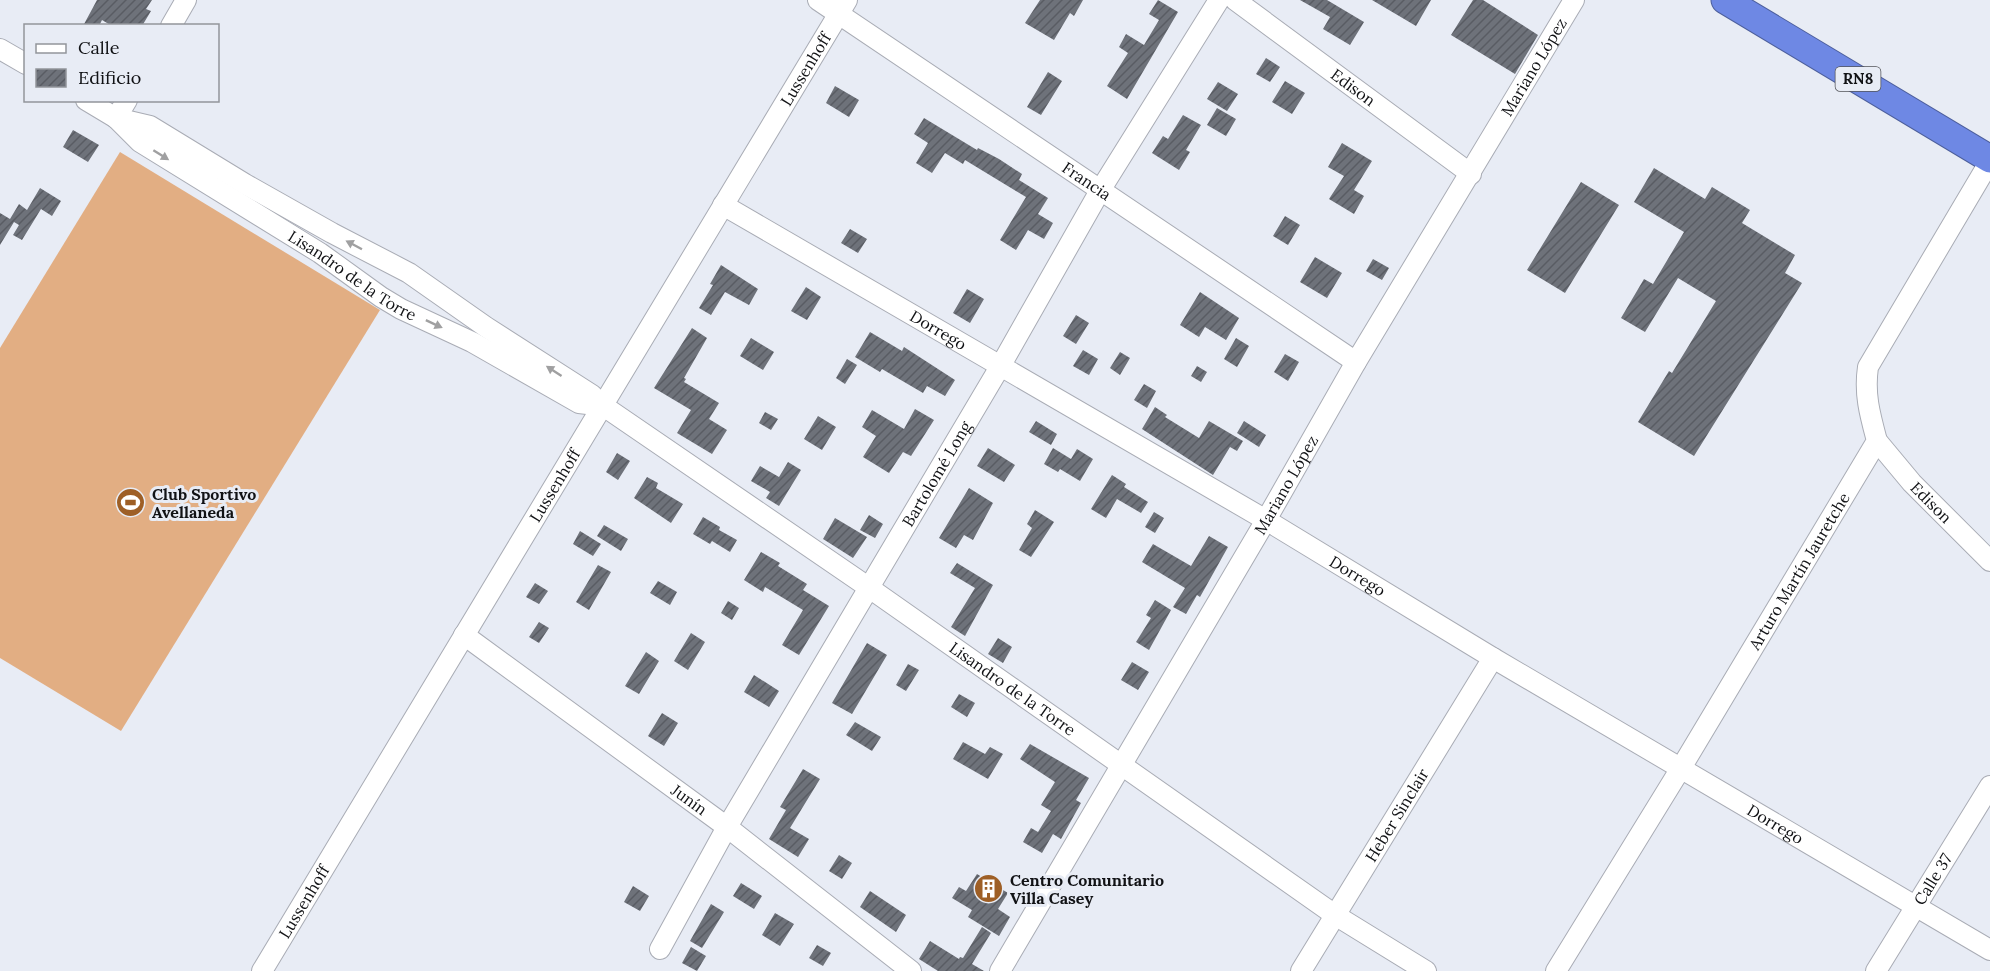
<svg xmlns="http://www.w3.org/2000/svg" width="1990" height="971" font-family="Lora,serif">
<defs>
<pattern id="building-hatch" width="6" height="6" patternUnits="userSpaceOnUse" patternTransform="scale(1.5)"><rect width="6" height="6" fill="#6e727a"/><path d="M-1 1l2-2M0 6l6-6M5 7l2-2" fill="none" stroke="#595c63"/></pattern>
</defs>
<rect width="100%" height="100%" fill="#e8ecf5"/>
<path fill="#e2ae83" d="M120 152 380 310 121 731 0 658V348Z"/>
<path fill="url(#building-hatch)" d="M97 0H152L146 9 151 11 142 26H112L102 20 99 26H83Z
M1040 0H1083L1074 16 1070 13 1054 40 1025 23Z
M1158 0 1178 12 1127 99 1107 86 1128 53 1119 47 1126 34 1144 45 1159 20 1149 14Z
M1300 0H1327L1364 22 1350 45 1323 29 1330 17Z
M1372 0H1431L1416 26Z
M1473 0H1483L1538 35 1515 74 1451 35Z
M1266 58 1280 67 1270 82 1256 74Z
M1048 72 1062 81 1041 115 1027 107Z
M1285 81 1305 93 1292 114 1272 102Z
M1218 82 1238 94 1227 111 1207 99Z
M835 86 859 100 849 117 826 103Z
M1217 108 1236 119 1226 136 1207 125Z
M1183 115 1201 125 1186 150 1190 152 1179 170 1152 153 1163 136 1168 139Z
M924 118 977 150 978 148 999 159 1022 174 1019 180 1048 198 1038 214 1053 223 1044 239 1028 230 1016 250 1000 240 1026 197 965 160 963 164 945 153 932 173 916 163 928 143 914 134Z
M73 130 99 145 88 162 63 147Z
M1342 143 1372 161 1354 190 1364 196 1354 214 1329 199 1344 176 1328 167Z
M1654 168 1705 199 1712 187 1750 210 1742 223 1795 255 1785 273 1802 283 1694 456 1638 422 1669 371 1672 373 1716 301 1678 278 1645 332 1621 318 1644 279 1653 284 1684 232 1634 202Z
M1581 182 1619 205 1565 293 1527 270Z
M40 188 61 201 52 216 41 209 22 240 13 235 19 225 14 222 0 245V213L10 219 19 204 27 210Z
M1285 216 1300 225 1288 245 1273 236Z
M850 229 867 239 858 253 841 243Z
M1315 257 1342 273 1327 298 1300 282Z
M1373 259 1389 268 1382 280 1366 271Z
M721 265 758 289 749 305 725 292 711 315 699 308 713 285 710 284Z
M806 287 821 297 807 320 791 311Z
M967 289 984 299 970 323 953 313Z
M1200 292 1239 318 1226 340 1205 327 1199 337 1180 325Z
M1076 315 1089 323 1076 344 1063 336Z
M692 328 707 338 684 378 686 379 684 382 719 403 709 419 727 430 712 454 677 433 691 410 654 388Z
M870 332 902 351 904 347 955 380 945 396 927 386 923 393 882 369 880 372 855 357Z
M751 338 774 352 763 370 740 356Z
M1236 338 1249 346 1237 367 1224 359Z
M1083 350 1098 359 1089 375 1073 366Z
M1120 352 1130 358 1120 375 1110 368Z
M1285 354 1299 362 1288 381 1274 372Z
M847 359 857 365 845 384 836 378Z
M1197 366 1207 372 1201 382 1191 376Z
M1144 384 1156 391 1147 408 1134 400Z
M1155 407 1167 415 1165 417 1199 438 1209 421 1243 441 1237 451 1230 447 1213 475 1142 429Z
M915 409 934 420 911 456 903 452 889 473 863 457 876 436 862 427 872 410 904 429Z
M765 412 778 419 771 430 759 423Z
M818 416 836 427 822 450 804 439Z
M1036 421 1057 434 1051 445 1029 432Z
M1244 421 1266 435 1259 447 1237 433Z
M988 448 1015 465 1004 482 977 466Z
M1053 448 1071 459 1077 449 1093 459 1080 481 1060 469 1058 472 1044 464Z
M617 453 630 461 618 480 606 472Z
M788 462 801 470 779 506 766 498 770 492 751 481 760 466 779 477Z
M1112 475 1126 484 1124 487 1148 502 1141 513 1117 499 1106 518 1091 509Z
M647 477 658 483 656 488 683 504 671 523 634 498Z
M969 488 993 503 973 540 964 535 956 548 939 538Z
M1035 510 1054 522 1031 557 1019 550 1032 528 1027 524Z
M1154 512 1164 518 1155 533 1145 527Z
M869 515 883 524 875 538 860 530Z
M703 517 720 527 719 530 737 540 730 552 712 541 710 544 693 534Z
M835 518 867 537 853 558 823 539Z
M604 525 628 539 621 551 597 536Z
M580 531 601 544 593 556 573 544Z
M1209 536 1228 547 1200 597 1197 595 1186 614 1173 607 1185 588 1142 562 1153 544 1191 566Z
M761 552 780 563 778 566 807 584 803 590 829 606 799 655 782 645 803 610 765 587 763 592 744 580Z
M957 563 993 585 965 636 951 627 975 588 950 573Z
M598 565 611 572 589 610 576 602Z
M658 581 677 592 670 605 650 593Z
M535 583 548 591 539 604 526 597Z
M1155 600 1171 610 1149 650 1136 642 1151 618 1146 615Z
M728 601 739 608 732 620 721 613Z
M539 622 549 628 539 643 529 637Z
M691 633 705 642 688 670 674 661Z
M998 638 1012 647 1003 663 988 654Z
M867 643 887 655 852 714 832 703Z
M646 652 659 661 639 694 625 686Z
M1132 662 1149 672 1138 690 1121 680Z
M908 664 919 670 906 691 896 685Z
M754 675 779 691 769 707 744 692Z
M959 694 975 703 967 717 951 707Z
M662 713 678 723 664 746 648 736Z
M855 722 881 737 872 751 846 735Z
M963 742 985 754 990 747 1003 754 988 779 953 759Z
M1030 744 1089 778 1076 800 1081 803 1061 839 1053 834 1042 853 1023 842 1031 828 1038 832 1051 811 1041 805 1055 782 1020 759Z
M803 769 820 779 790 828 809 839 798 857 769 839 786 810 780 807Z
M839 855 852 863 842 879 829 871Z
M977 874 1008 893 998 909 1010 917 999 936 968 917 972 910 952 898 959 887 966 891Z
M741 883 762 896 754 909 733 896Z
M633 886 649 896 640 911 624 902Z
M870 891 906 915 896 932 860 907Z
M711 904 724 912 702 948 690 941Z
M775 913 794 924 780 946 762 935Z
M982 927 991 933 972 964 984 971H938L919 959 930 941 959 959 960 957 963 958Z
M817 945 831 953 823 966 809 958Z
M691 947 706 956 697 971 682 963Z"/>
<g fill="none" stroke-linecap="round" stroke-linejoin="round">
<defs>
<g id="minor">
<path id="s1" d="M818 0 1356 362"/>
<path id="s2" d="M1235 0 1471 174"/>
<path d="M171 26 186 0"/>
<path d="M0 49 26 64"/>
<path id="s3" d="M86 100 116 118 140 142 320 253 381 297 401 309 472 342 579 403 596 405"/>
<path id="s4" d="M116 118 150 126 245 184 332 233 409 273 486 327 592 395 602 405 868 587 1335 915 1426 971"/>
<path d="M116 118 127 100"/>
<path id="s5" d="M723 205 1266 520 1493 658 1990 950"/>
<path id="s6" d="M1877 441 1912 483 1990 561"/>
<path id="s7" d="M464 635 727 827 911 971"/>
<path id="s8" d="M660 949 727 827 1001 365 1101 189 1219 0"/>
<path id="s9" d="M262 971 847 0"/>
<path id="s10" d="M1000 971 1266 520 1356 362 1574 0"/>
<path id="s11" d="M1301 971 1493 658"/>
<path id="s12" d="M1556 971 1681 768 1877 441C1870 415 1864 394 1868 367L1990 161"/>
<path id="s13" d="M1876 971 1990 786"/>
</g>
<path id="highway" d="M1725 0 1990 159"/>
</defs>
<use href="#minor" stroke="#a9acb5" stroke-width="22"/>
<use href="#highway" stroke="#4d5f9c" stroke-width="29"/>
<use href="#minor" stroke="#fff" stroke-width="20"/>
<use href="#highway" stroke="#6e88e4" stroke-width="27"/>
</g>
<defs><path id="oneway-solid" d="M-6-.8H1V-3.2L6.5 0L1 3.2V.8H-6Z" transform="scale(1.5)"/></defs>
<g fill="#a0a0a1">
<use href="#oneway-solid" transform="translate(161 155) rotate(32)"/>
<use href="#oneway-solid" transform="translate(354 245) rotate(-152)"/>
<use href="#oneway-solid" transform="translate(434 324) rotate(25)"/>
<use href="#oneway-solid" transform="translate(554 371) rotate(-147)"/>
</g>
<defs>
<symbol id="stadium-disc" viewBox="-11 -11 22 22"><circle r="9.5" fill="#9e5f26" stroke="#e8ecf5"/><path d="M0-5a6.5 5 0 1 0 0 10a6.5 5 0 1 0 0-10ZM-3.5-1.8h7v3.6h-7Z" fill="#fff"/></symbol>
<symbol id="building-disc" viewBox="-11 -11 22 22"><circle r="9.5" fill="#9e5f26" stroke="#e8ecf5"/><path d="M-4-6H4V6H1V3H-1V6H-4ZM-2.5-4.3h1.7v1.8h-1.7ZM.8-4.3h1.7v1.8H.8ZM-2.5-1h1.7V.8h-1.7ZM.8-1h1.7V.8H.8Z" fill="#fff"/></symbol>
</defs>
<g fill-rule="evenodd">
<use href="#stadium-disc" x="114" y="486" width="33" height="33"/>
<use href="#building-disc" x="972" y="872" width="33" height="33"/>
</g>
<g text-anchor="middle" stroke-width="6" stroke-linejoin="round" paint-order="stroke">
<rect fill="#e8ecf5" stroke="#525358" stroke-width="1.5" x="1835.5" y="67" width="45" height="24" rx="4.5"/>
<g font-size="15" font-weight="bold" fill="#111215">
<text x="1858" y="84">RN8</text>
</g>
<g font-size="16" fill="#111215" stroke="#e8ecf5">
<text dy="6" stroke="none"><textPath href="#s10" startOffset="1050">Mariano López</textPath></text>
<text dy="6" stroke="none"><textPath href="#s9" startOffset="1053">Lussenhoff</textPath></text>
<text dy="6" stroke="none"><textPath href="#s2" startOffset="147">Edison</textPath></text>
<text dy="6" stroke="none"><textPath href="#s1" startOffset="324">Francia</textPath></text>
<text dy="6" stroke="none"><textPath href="#s3" startOffset="320">Lisandro de la Torre</textPath></text>
<text dy="6" stroke="none"><textPath href="#s5" startOffset="249">Dorrego</textPath></text>
<text dy="6" stroke="none"><textPath href="#s8" startOffset="550">Bartolomé Long</textPath></text>
<text dy="6" stroke="none"><textPath href="#s9" startOffset="567">Lussenhoff</textPath></text>
<text dy="6" stroke="none"><textPath href="#s10" startOffset="564">Mariano López</textPath></text>
<text dy="6" stroke="none"><textPath href="#s6" startOffset="82">Edison</textPath></text>
<text dy="6" stroke="none"><textPath href="#s12" startOffset="468">Arturo Martín Jauretche</textPath></text>
<text dy="6" stroke="none"><textPath href="#s5" startOffset="735">Dorrego</textPath></text>
<text dy="6" stroke="none"><textPath href="#s4" startOffset="1066">Lisandro de la Torre</textPath></text>
<text dy="6" stroke="none"><textPath href="#s7" startOffset="279">Junín</textPath></text>
<text dy="6" stroke="none"><textPath href="#s11" startOffset="183">Heber Sinclair</textPath></text>
<text dy="6" stroke="none"><textPath href="#s5" startOffset="1221">Dorrego</textPath></text>
<text dy="6" stroke="none"><textPath href="#s13" startOffset="108">Calle 37</textPath></text>
<text dy="6" stroke="none"><textPath href="#s9" startOffset="81">Lussenhoff</textPath></text>
</g>
<g font-size="16" font-weight="bold" fill="#111215" stroke="#e8ecf5" text-anchor="start">
<text x="152" y="500">Club Sportivo<tspan x="152" dy="18">Avellaneda</tspan></text>
<text x="1010" y="886">Centro Comunitario<tspan x="1010" dy="18">Villa Casey</tspan></text>
</g>
</g>
<rect x="24" y="24" width="195" height="78" fill="#e8ecf5" stroke="#92959b" stroke-width="1.5"/>
<rect x="36" y="44" width="30" height="9" fill="#ffffff" stroke="#92959b" stroke-width="1.5"/>
<text x="78" y="54" font-size="18" fill="#111215">Calle</text>
<rect x="36" y="69" width="30" height="18" fill="url(#building-hatch)" stroke="#92959b" stroke-width="1.5"/>
<text x="78" y="84" font-size="18" fill="#111215">Edificio</text>
</svg>
